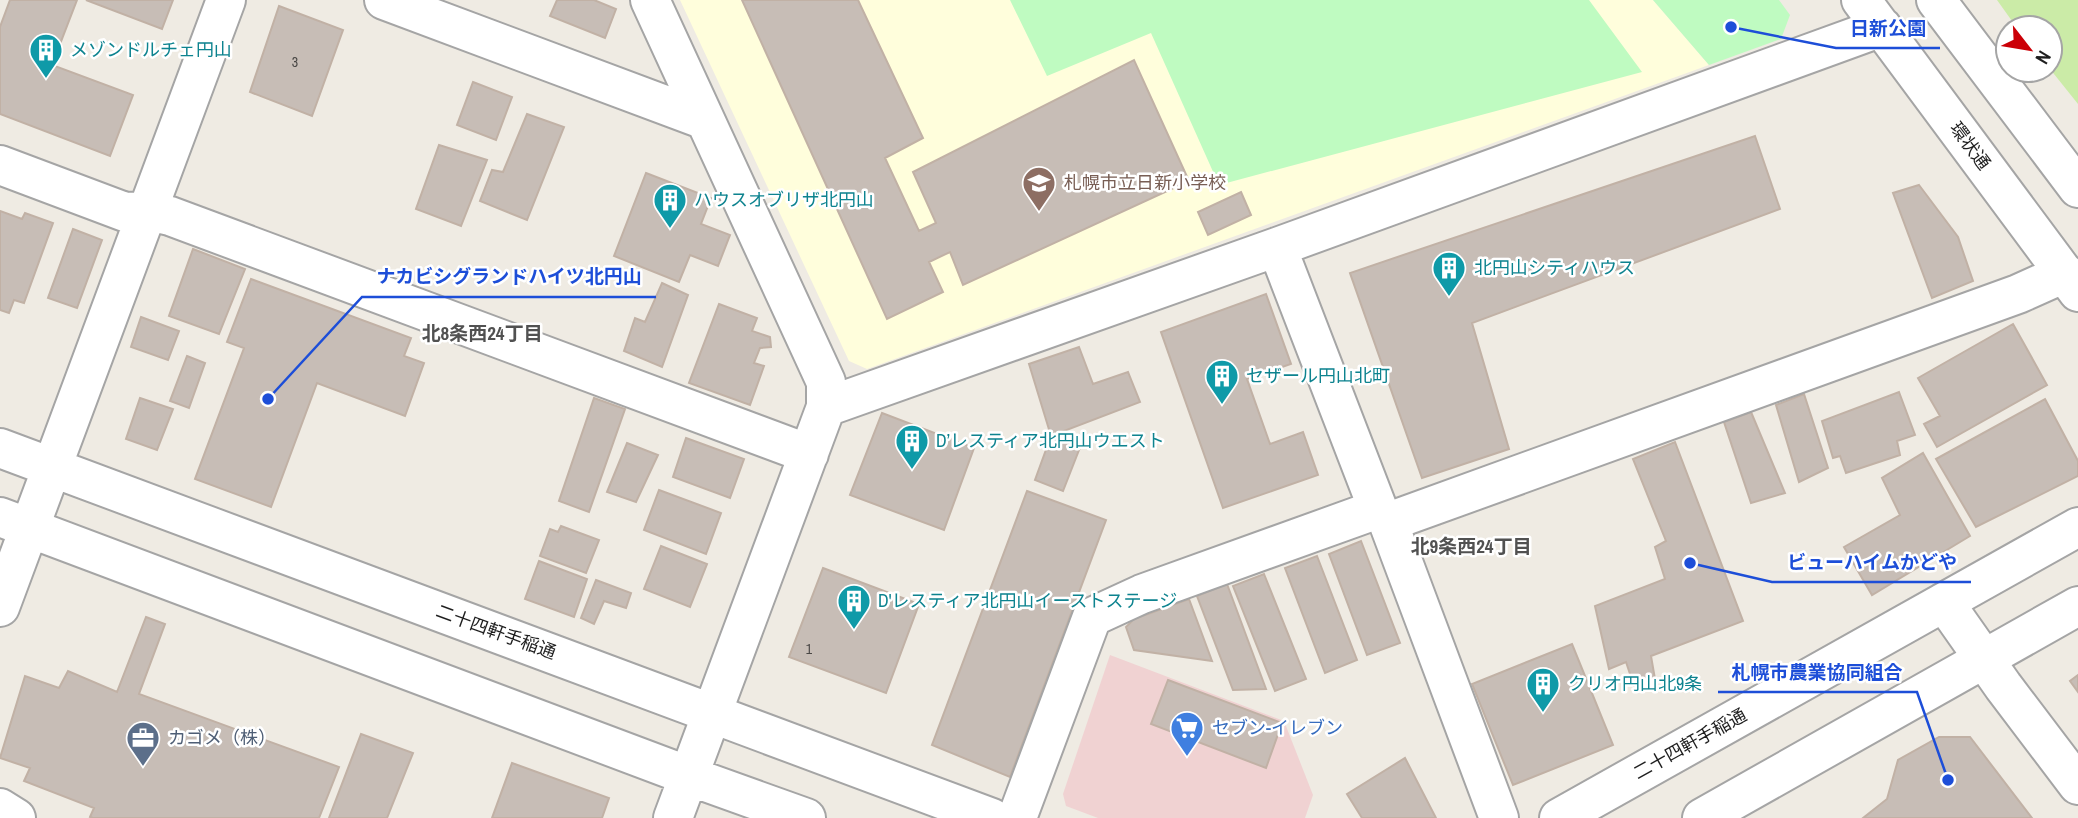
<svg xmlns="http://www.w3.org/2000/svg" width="2078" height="818" font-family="'Archivo Narrow','Noto Sans JP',sans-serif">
<rect width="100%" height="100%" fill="#efebe3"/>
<path fill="#f0d2d2" d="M1110 655 1284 721 1313 795 1305 818H1098L1066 806 1063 794Z"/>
<path fill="#fffedc" d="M680 0H1653L1709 65 867 369 849 361Z"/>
<path fill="#cbeba7" d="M1997 0H2078V104L2050 69V28H2017Z"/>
<path fill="#bffbc1" d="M1010 0H1589L1642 72 1219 185 1151 33 1047 76Z
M1653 0H1779L1790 15 1781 39 1709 65Z"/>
<path fill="#c7bdb6" stroke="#c1b1a5" stroke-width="2" d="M10 0H77L52 65 133 95 110 156 0 114V27Z
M86 0H173L162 29Z
M557 0H594L616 9 605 38 550 16Z
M742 0H858L923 138 885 158 919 231 936 223 913 172 1134 60 1189 181 963 285 950 252 929 262 943 292 887 319Z
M279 6 343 30 312 116 250 92Z
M473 82 512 97 496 140 457 125Z
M527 114 564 127 527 220 480 201 492 170 503 172Z
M1755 136 1780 209 1472 323 1509 449 1422 478 1350 273Z
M439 145 487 160 461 226 416 209Z
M646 173 711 198 701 224 730 235 718 266 690 255 679 282 614 256Z
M1919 185 1958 237 1973 281 1932 298 1893 193Z
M1241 192 1251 215 1208 235 1198 212Z
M0 211 22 219 25 213 53 223 24 303 14 300 9 313 0 310Z
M73 229 102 240 77 308 48 298Z
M193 249 245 269 219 334 169 316Z
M251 279 411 338 404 356 424 363 405 416 317 383 271 507 195 479 244 348 227 342Z
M662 283 688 295 662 367 624 351 635 318 645 322Z
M1266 294 1291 364 1247 379 1270 444 1303 432 1318 475 1223 508 1161 332Z
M719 304 757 318 752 331 770 337 771 347 760 348 754 363 764 366 750 405 689 383Z
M141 317 179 331 168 360 131 347Z
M2013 324 2047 385 1937 447 1924 424 1940 416 1918 378Z
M1079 347 1093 384 1128 372 1140 402 1051 436 1029 364Z
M187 356 205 363 189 408 170 401Z
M1899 392 1915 435 1897 441 1900 455 1846 473 1840 456 1833 458 1822 421Z
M1804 394 1828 468 1799 482 1776 405Z
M140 398 173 409 157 450 126 439Z
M594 398 625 409 589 512 559 501Z
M2045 399 2078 461V476L1976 527 1936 459Z
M1751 412 1785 493 1751 503 1724 422Z
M882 413 974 448 944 530 850 495Z
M1051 436 1081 445 1063 491 1035 480Z
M686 438 744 459 730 498 673 477Z
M1675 442 1743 621 1651 656 1655 679 1634 686 1626 662 1609 669 1595 606 1665 579 1655 547 1666 541 1633 459Z
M627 443 658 455 636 502 607 492Z
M1923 453 1970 536 1872 595 1844 547 1900 515 1882 478Z
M659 490 721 513 706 554 644 530Z
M1027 491 1106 520 1010 777 932 745Z
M561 526 599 540 586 573 540 556 550 529 558 532Z
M1361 541 1400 643 1367 655 1329 554Z
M661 546 707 564 690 607 644 589Z
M1317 556 1357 660 1325 673 1285 568Z
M539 561 587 579 574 617 525 599Z
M823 568 919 604 886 693 789 657Z
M1264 574 1306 679 1275 691 1233 586Z
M596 580 631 593 626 608 604 601 594 624 581 618Z
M1227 584 1266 689 1233 690 1197 596Z
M1189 599 1212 661 1134 650 1126 627 1134 619Z
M146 617 165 624 139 694 339 767 319 818H93L90 817 94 808 24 781 30 768 0 758 25 676 59 688 68 671 117 692Z
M1572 644 1613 745 1513 785 1472 684Z
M2078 675V692L2070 681Z
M1168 680 1282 723 1266 768 1151 724Z
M361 734 413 753 387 818H329Z
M1939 737H1970L2032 818H1863L1887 799 1898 760Z
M1405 758 1436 818H1362L1347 794Z
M512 763 609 798 602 818H492Z"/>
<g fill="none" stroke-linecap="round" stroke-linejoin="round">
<defs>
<path id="minor" d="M384 0 705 120
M650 0 826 382V407L673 818
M1861 0 2078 292
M1936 0 2078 188
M0 165 125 212 148 211 170 216 809 454
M1277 247 1378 509 1388 522 1499 818
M826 407 1277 247 1882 27
M0 448 992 818
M0 517 689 776 806 818
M1388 522 2018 294 2065 273
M1944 602 2003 686 2078 785
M0 607 226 0
M0 808 16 818
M1017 818 1092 617 1142 594 1378 509
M1559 818 2078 527
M1702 818 2078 606"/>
</defs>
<use href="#minor" stroke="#a5a5a5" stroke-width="42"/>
<use href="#minor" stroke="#fff" stroke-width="38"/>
</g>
<defs>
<symbol id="building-pin" viewBox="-11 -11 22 30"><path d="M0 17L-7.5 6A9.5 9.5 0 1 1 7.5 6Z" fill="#0f9aa8" stroke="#fff"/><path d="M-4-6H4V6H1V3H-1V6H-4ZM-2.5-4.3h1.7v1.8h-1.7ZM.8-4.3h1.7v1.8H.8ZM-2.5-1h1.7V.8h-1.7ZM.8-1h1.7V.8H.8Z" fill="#fff"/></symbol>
<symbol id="school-pin" viewBox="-11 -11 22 30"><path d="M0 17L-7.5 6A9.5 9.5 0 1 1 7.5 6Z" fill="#8d6e63" stroke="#fff"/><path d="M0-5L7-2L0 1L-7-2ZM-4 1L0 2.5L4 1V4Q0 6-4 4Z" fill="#fff"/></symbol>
<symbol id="supermarket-pin" viewBox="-11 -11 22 30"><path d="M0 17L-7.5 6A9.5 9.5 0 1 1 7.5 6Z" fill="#3f7fe0" stroke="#fff"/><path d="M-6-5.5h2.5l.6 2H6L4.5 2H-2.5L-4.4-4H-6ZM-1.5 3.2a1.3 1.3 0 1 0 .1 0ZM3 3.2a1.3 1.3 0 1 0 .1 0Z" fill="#fff"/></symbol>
<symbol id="office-pin" viewBox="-11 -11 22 30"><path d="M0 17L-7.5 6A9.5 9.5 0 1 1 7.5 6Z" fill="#5c6f8a" stroke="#fff"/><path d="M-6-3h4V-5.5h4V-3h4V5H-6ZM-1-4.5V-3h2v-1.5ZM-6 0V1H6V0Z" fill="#fff"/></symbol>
</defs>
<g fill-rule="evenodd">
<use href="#building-pin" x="27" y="31" width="38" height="52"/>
<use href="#school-pin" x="1020" y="164" width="38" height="52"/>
<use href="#building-pin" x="651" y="181" width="38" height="52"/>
<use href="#building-pin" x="1430" y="249" width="38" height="52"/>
<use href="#building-pin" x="1203" y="357" width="38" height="52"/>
<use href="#building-pin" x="893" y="422" width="38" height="52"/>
<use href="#building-pin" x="835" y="582" width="38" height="52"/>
<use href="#building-pin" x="1524" y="665" width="38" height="52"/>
<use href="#supermarket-pin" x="1168" y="709" width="38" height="52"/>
<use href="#office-pin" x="124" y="719" width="38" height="52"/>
</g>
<g text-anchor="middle" stroke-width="5" stroke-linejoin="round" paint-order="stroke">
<g font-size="14" fill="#484644">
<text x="295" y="67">3</text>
<text x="809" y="654">1</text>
</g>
<g font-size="18" fill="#0d838f" stroke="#fff" text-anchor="start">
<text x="70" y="56">メゾンドルチェ円山</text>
<text x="694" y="206">ハウスオブリザ北円山</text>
<text x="1474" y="274">北円山シティハウス</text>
<text x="1246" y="382">セザール円山北町</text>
<text x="936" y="447">D’レスティア北円山ウエスト</text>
<text x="878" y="607">D'レスティア北円山イーストステージ</text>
<text x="1568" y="690">クリオ円山北9条</text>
</g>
<g font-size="18" fill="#1e1e1e" stroke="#fff">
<text transform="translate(1970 146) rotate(53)" y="6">環状通</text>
<text transform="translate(496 632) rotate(20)" y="6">二十四軒手稲通</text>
<text transform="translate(1690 744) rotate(-29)" y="6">二十四軒手稲通</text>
</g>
<g font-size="18" fill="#785e54" stroke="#fff" text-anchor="start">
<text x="1064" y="189">札幌市立日新小学校</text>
</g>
<g font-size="18" fill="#366cbe" stroke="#fff" text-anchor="start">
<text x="1212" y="734">セブン-イレブン</text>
</g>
<g font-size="18" fill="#4e5e75" stroke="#fff" text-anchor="start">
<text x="168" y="744">カゴメ（株）</text>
</g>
<g font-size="19" font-weight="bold" fill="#515151" stroke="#fff">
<text x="482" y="340">北8条西24丁目</text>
<text x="1471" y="553">北9条西24丁目</text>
</g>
</g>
<path fill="none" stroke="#1d4ed8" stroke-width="2.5" d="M1731 27L1836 48H1940M268 399L362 297H656M1690 563L1772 582H1971M1948 780L1917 692H1718"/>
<g fill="#1d4ed8" stroke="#fff" stroke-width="2.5">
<circle cx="1731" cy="27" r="7"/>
<circle cx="268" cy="399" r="7"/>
<circle cx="1690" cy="563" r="7"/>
<circle cx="1948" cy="780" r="7"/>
</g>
<g font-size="19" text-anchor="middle" font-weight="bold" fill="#1d4ed8" stroke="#fff" stroke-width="5" stroke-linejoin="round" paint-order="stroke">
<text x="1888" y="35">日新公園</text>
<text x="509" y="283">ナカビシグランドハイツ北円山</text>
<text x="1872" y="569">ビューハイムかどや</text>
<text x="1817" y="679">札幌市農業協同組合</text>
</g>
<g transform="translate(2029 49) rotate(121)"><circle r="33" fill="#ffffff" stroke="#a5a5a5" stroke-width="2"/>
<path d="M0-5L12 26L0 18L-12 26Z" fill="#cb0007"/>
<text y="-10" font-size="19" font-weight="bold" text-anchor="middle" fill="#1e1e1e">N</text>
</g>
</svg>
